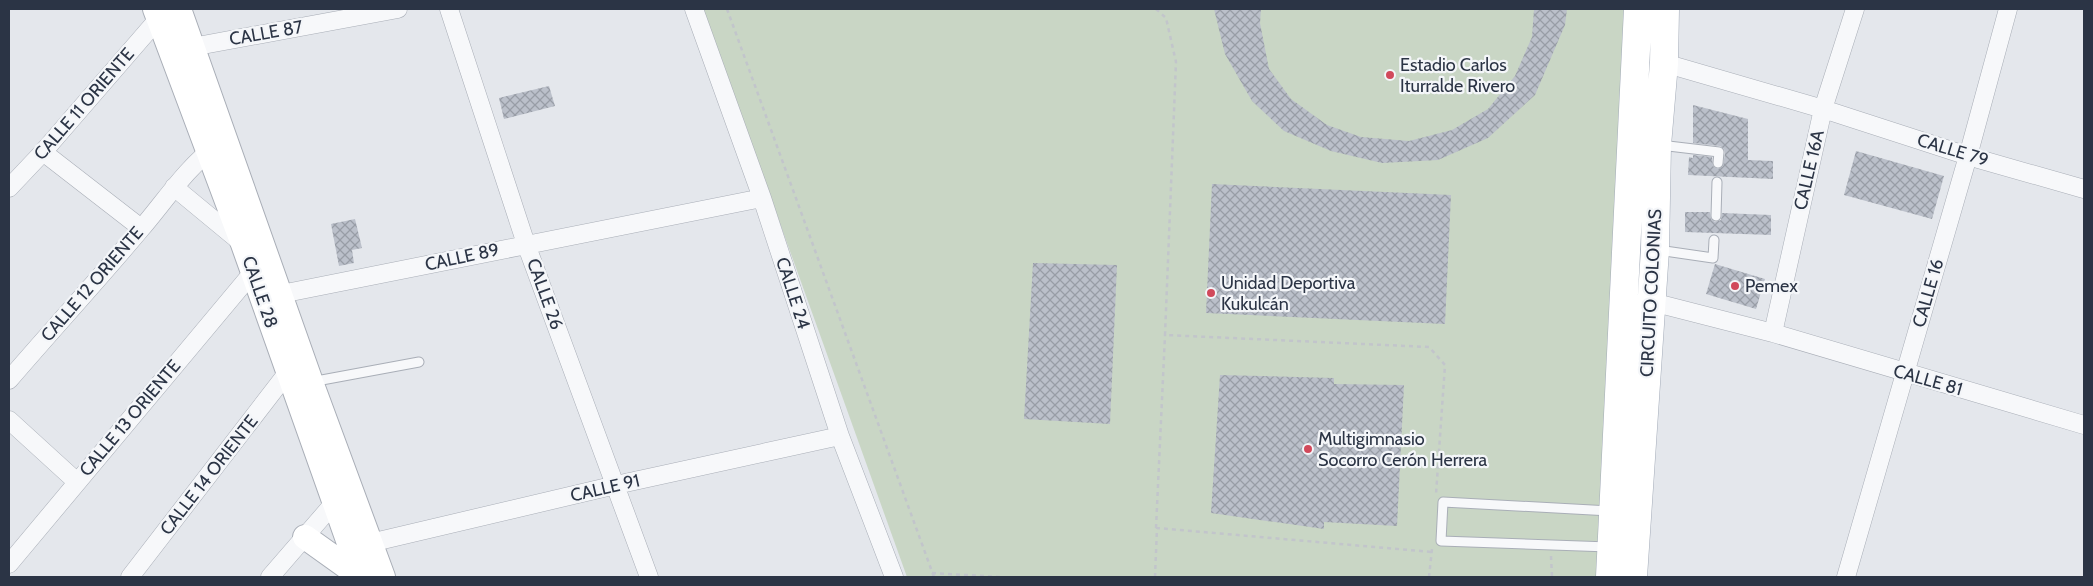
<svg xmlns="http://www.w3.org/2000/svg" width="2093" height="586" font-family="Cabin,sans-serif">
<defs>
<pattern id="building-cross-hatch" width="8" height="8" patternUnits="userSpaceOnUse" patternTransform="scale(1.25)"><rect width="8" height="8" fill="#bbc0ca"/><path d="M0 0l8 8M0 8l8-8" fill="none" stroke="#989da6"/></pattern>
</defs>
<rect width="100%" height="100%" fill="#e4e7ec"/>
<path fill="#c9d6c5" d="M703 9H1632L1605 577H907Z"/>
<path fill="url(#building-cross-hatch)" d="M1214 9H1261L1260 23 1269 69 1291 99 1327 125 1361 137 1409 141 1452 130 1488 109 1515 76 1532 37 1534 9H1567L1565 25 1535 95 1488 138 1438 160 1382 163 1331 151 1284 131 1252 101 1225 54Z
M549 86 555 106 504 119 499 98Z
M1693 105 1748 119V160L1773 161V179L1688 175 1689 157 1693 158V155L1712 157 1713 166 1718 169 1723 166 1725 153 1724 149 1720 146 1693 143Z
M1856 151 1944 176 1932 219 1844 195Z
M1212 184 1451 195 1445 324 1206 313Z
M1685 212H1710L1711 219 1715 222 1721 220 1722 213 1771 215V235L1685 232Z
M355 219 362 248 352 250 354 263 339 266 331 224Z
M1033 263 1117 265 1110 424 1024 419Z
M1715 264 1765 279 1756 309 1706 294Z
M1220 375 1334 378V384L1404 385 1397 526 1324 522V529L1211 513Z"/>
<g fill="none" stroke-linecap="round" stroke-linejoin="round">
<defs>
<path id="lane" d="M1660 145 1719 152 1718 163
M1716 216 1717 182
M1658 250 1713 258 1714 240
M311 382 419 362
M1609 547 1441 541 1443 502 1610 511"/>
<path id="street" d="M449 9 526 244 649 577
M694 9 762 198 840 436 894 577
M192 47 398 9
M1664 63 1823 109 1968 156 2084 189
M43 152 141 228
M174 187 243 244
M9 188 43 152 159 18
M281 294 762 198
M1652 302 1773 333 2084 425
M1773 333 1823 109 1855 9
M9 380C52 330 97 281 140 230 165 201 186 168 217 145
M9 420 77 482
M370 543 616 485 840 436
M9 564 253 272
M130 577 288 372
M270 577 334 503
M1846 577 1968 156 2008 9"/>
<path id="secondary" d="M155 9 243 244 361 577
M179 9 311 382 383 577
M305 537 361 577"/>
<path id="primary" d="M1610 577 1638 9
M1633 577 1655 250 1657 145 1664 63 1665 9"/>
</defs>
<use href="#lane" stroke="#a9aeb7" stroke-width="11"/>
<use href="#street" stroke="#a9aeb7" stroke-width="19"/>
<use href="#secondary" stroke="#a9aeb7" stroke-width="26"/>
<use href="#primary" stroke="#a3abb8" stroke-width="29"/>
<path stroke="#c2c5cb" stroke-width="2.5" stroke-dasharray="4 4" stroke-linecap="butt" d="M727 9 934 577
M1156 9 1166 18 1176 62 1165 335 1429 347 1445 365 1436 494
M1156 528 1165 335
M1551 556 1552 577
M932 573 1000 577
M1155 577 1157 528 1432 552
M1429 577 1432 549"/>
<use href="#lane" stroke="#f7f8fa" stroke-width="9"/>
<use href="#street" stroke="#f7f8fa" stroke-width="18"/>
<use href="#secondary" stroke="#fff" stroke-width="24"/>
<use href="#primary" stroke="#fff" stroke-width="28"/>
</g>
<g fill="#d1495b" stroke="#f4f6f9" stroke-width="2">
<circle cx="1390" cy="75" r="5"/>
<circle cx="1735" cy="286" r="5"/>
<circle cx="1211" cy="293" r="5"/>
<circle cx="1308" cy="449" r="5"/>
</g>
<g text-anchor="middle" stroke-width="4.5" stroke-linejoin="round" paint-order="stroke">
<g font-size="18" fill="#2b3445" stroke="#f4f6f9">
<text transform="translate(266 33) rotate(-10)" y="6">CALLE 87</text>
<text transform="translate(84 104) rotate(-49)" y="6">CALLE 11 ORIENTE</text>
<text transform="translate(1953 150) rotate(17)" y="6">CALLE 79</text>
<text transform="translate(1809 170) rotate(-77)" y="6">CALLE 16A</text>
<text transform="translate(462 257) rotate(-12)" y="6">CALLE 89</text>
<text transform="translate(92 284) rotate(-49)" y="6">CALLE 12 ORIENTE</text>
<text transform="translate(260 292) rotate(71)" y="6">CALLE 28</text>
<text transform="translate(793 293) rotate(72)" y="6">CALLE 24</text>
<text transform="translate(1651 293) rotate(-87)" y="6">CIRCUITO COLONIAS</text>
<text transform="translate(1928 293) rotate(-74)" y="6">CALLE 16</text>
<text transform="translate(545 294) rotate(70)" y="6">CALLE 26</text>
<text transform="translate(1928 380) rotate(16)" y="6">CALLE 81</text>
<text transform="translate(130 418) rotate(-50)" y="6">CALLE 13 ORIENTE</text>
<text transform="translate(209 475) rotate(-52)" y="6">CALLE 14 ORIENTE</text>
<text transform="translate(605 488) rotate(-13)" y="6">CALLE 91</text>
</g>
<g font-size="18" fill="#2b3445" stroke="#f4f6f9" text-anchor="start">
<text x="1400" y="71">Estadio Carlos<tspan x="1400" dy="21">Iturralde Rivero</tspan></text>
<text x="1221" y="289">Unidad Deportiva<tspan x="1221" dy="21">Kukulcán</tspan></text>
<text x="1745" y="292">Pemex</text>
<text x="1318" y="445">Multigimnasio<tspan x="1318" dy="21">Socorro Cerón Herrera</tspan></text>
</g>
</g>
<rect width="2093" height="586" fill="none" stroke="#2b3445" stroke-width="20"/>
</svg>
